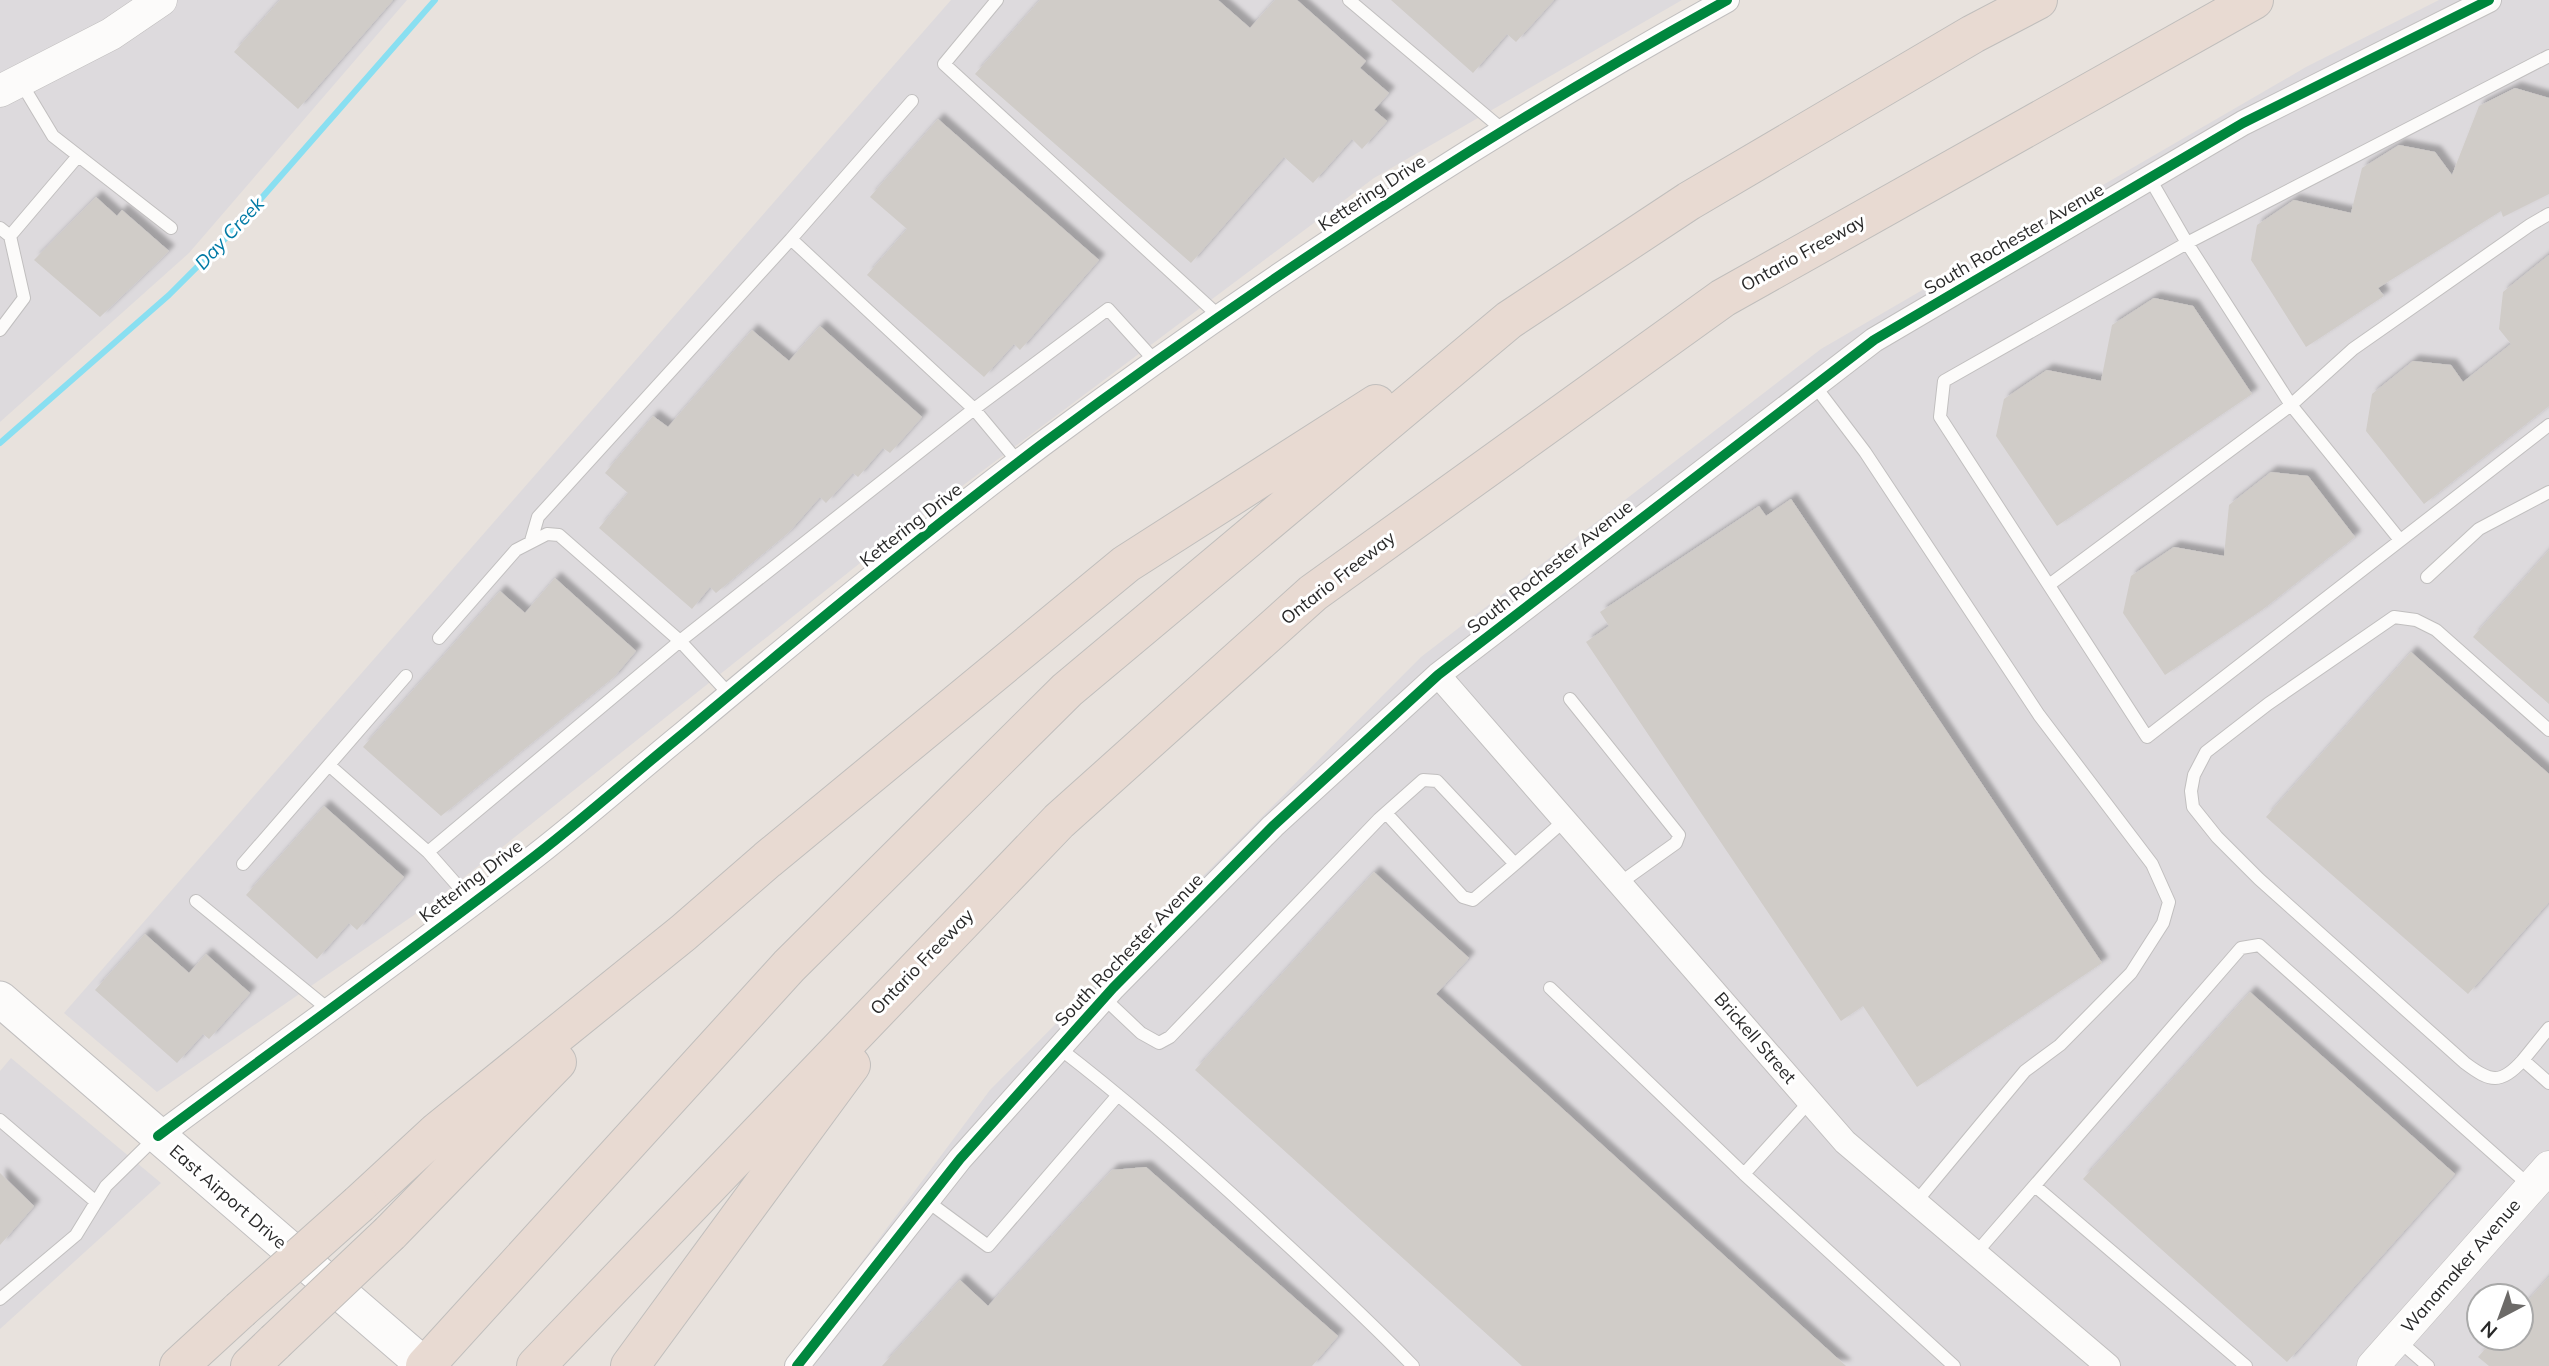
<svg xmlns="http://www.w3.org/2000/svg" width="2549" height="1366" font-family="Mulish,sans-serif">
<defs>
<filter id="shadow"><feDropShadow dx="6" dy="-6" stdDeviation="2" flood-color="#0004"/></filter>
</defs>
<rect width="100%" height="100%" fill="#e8e2dd"/>
<path fill="#dddadd" fill-rule="evenodd" d="M0 0H407L189 253 0 422Z
M951 0H1682L1374 178 874 552 433 902 157 1092 64 1013Z
M2439 0H2549V1366H784L990 1090 1421 657 1821 349 2306 67ZM2479 1296H2521V1338H2479Z
M11 1058 161 1183 0 1329V1071Z"/>
<g fill="none" stroke-linecap="round" stroke-linejoin="round">
<path stroke="#89dff1" stroke-width="6" d="M0 443 169 295 230 234 435 0"/>
</g>
<path fill="#d0ccc8" filter="url(#shadow)" d="M280 0H393L298 109 234 52Z
M1040 0H1218L1250 28 1275 0H1297L1366 61 1360 68 1389 93 1374 110 1387 121 1362 149 1352 139 1313 183 1284 157 1191 263 975 74Z
M1391 0H1554L1516 42 1507 34 1473 73Z
M2515 88 2549 98V194L2503 217 2501 211 2378 288 2384 296 2306 347 2251 260 2257 225 2294 200 2351 213 2362 168 2399 145 2435 152 2452 175 2479 106Z
M938 119 1099 260 1020 350 1014 344 984 377 867 275 907 229 870 197Z
M96 197 117 216 122 210 169 251 100 317 34 260Z
M2549 255V406L2424 504 2366 431 2372 394 2413 361 2451 365 2463 382 2511 344 2499 329 2503 292Z
M2154 298 2193 306 2252 394 2057 526 1996 436 2004 399 2047 370 2101 381 2112 325Z
M820 326 922 417 890 453 883 448 858 477 853 473 826 503 820 497 789 532 716 593 710 587 692 609 599 528 628 493 605 473 653 416 668 427 752 330 789 361Z
M2271 472 2308 476 2355 537 2262 610 2165 675 2123 613 2131 576 2174 547 2224 556 2229 505Z
M1791 499 2102 963 1917 1087 1863 1006 1841 1021 1586 642 1609 626 1600 612 1759 506 1766 516Z
M2549 550V704L2473 637Z
M555 578 636 651 614 677 441 816 363 747 500 591 525 613Z
M2411 652 2549 774V902L2468 994 2266 817Z
M324 806 404 877 357 930 349 923 317 959 246 895Z
M1374 872 1469 958 1436 994 1846 1366H1522L1195 1070Z
M145 934 189 973 206 954 250 993 209 1039 203 1034 177 1063 95 990Z
M2250 992 2455 1174 2287 1362 2083 1179Z
M1146 1167 1338 1336 1312 1366H882L960 1280 988 1306 1112 1170Z
M0 1173 34 1206 0 1245Z
M2549 1277V1366H2489L2478 1357 2495 1338H2521V1308Z"/>
<g fill="none" stroke-linecap="round" stroke-linejoin="round">
<defs>
<path id="service" d="M997 0 944 64 1220 317
M1349 0 1503 130
M2549 56 2187 243 1944 381 1940 417 2147 737 2549 425
M20 81 53 136 171 228
M2150 179 2187 243 2291 405 2400 540
M0 228 10 236 78 156
M791 239 912 101
M0 330 24 298 10 236
M1815 386 1865 452 2039 715 2152 864 2169 902 2163 923 2131 973 2060 1045 2025 1071 1916 1202
M531 541 538 517 791 239 974 409 1108 309 1156 362
M2427 577 2479 529 2549 492
M2049 585 2291 405 2353 349 2530 225 2549 214
M439 638 516 550 547 534 559 535 680 641 730 695
M1570 699 1679 835 1676 843 1620 883
M2549 730 2436 630 2416 620 2394 617 2268 704 2206 752 2194 775 2191 791 2193 807 2217 837 2259 879 2465 1063C2490 1082 2501 1085 2523 1060L2549 1083
M330 766 428 852
M1386 813 1463 897 1473 900 1515 864
M243 864 406 676
M196 901 328 1009
M472 902 428 852 680 641 974 409 1019 463
M1550 988 1744 1174 1810 1101
M1104 998 1141 1033 1159 1043 1170 1037 1379 819 1423 780 1437 781 1515 864 1565 820
M1059 1048C1128 1101 1194 1159 1258 1218 1311 1267 1363 1314 1413 1366
M2523 1060 2549 1028
M0 1120 96 1202
M1744 1174 1954 1366
M2035 1186 2246 1366
M927 1201 988 1246 1118 1095
M1976 1253 2241 948 2259 945 2531 1187
M0 1299 76 1235 106 1186 157 1136
M2397 1339 2428 1366"/>
<path id="minor" d="M1438 675 1845 1142 2108 1366
M158 1136C280 1045 405 956 526 863 580 822 631 776 684 733 801 635 919 537 1041 445 1260 282 1488 132 1727 0
M797 1366 960 1159 1113 988 1273 826 1438 675 1874 340 2243 123 2489 0"/>
<path id="tertiary" d="M0 91 111 34 161 0
M2373 1366 2549 1167"/>
<path id="secondary" d="M0 999 425 1366"/>
<path id="motorway" d="M359 1204 438 1131 683 933 767 860 1126 564 1376 404
M390 1233 557 1062
M179 1366 240 1310
M250 1366 275 1342
M425 1366 789 966 1067 690 1509 320 1689 201 1973 34 2038 0
M536 1366 1059 821 1313 593 1723 298 2254 0
M630 1366 851 1065"/>
</defs>
<use href="#service" stroke="#c1bfbf" stroke-width="14"/>
<use href="#minor" stroke="#c1bfbf" stroke-width="26"/>
<use href="#tertiary" stroke="#c1bfbf" stroke-width="33"/>
<use href="#secondary" stroke="#c1bfbf" stroke-width="37"/>
<use href="#motorway" stroke="#c0bebc" stroke-width="40"/>
<use href="#service" stroke="#fcfbfa" stroke-width="12"/>
<use href="#minor" stroke="#fcfbfa" stroke-width="24"/>
<use href="#tertiary" stroke="#fcfbfa" stroke-width="32"/>
<use href="#secondary" stroke="#fcfbfa" stroke-width="35"/>
<use href="#motorway" stroke="#e8dad2" stroke-width="38"/>
<defs>
<path id="motorway-bridge" d="M240 1310 359 1204
M275 1342 390 1233"/>
</defs>
<use href="#motorway-bridge" stroke="#c0bebc" stroke-width="40" stroke-linecap="butt"/>
<use href="#motorway-bridge" stroke="#e8dad2" stroke-width="38"/>
<defs>
<path id="cycleway" d="M158 1136C280 1045 405 956 526 863 580 822 631 776 684 733 801 635 919 537 1041 445 1260 282 1488 132 1727 0
M797 1366 960 1159 1113 988 1273 826 1438 675 1874 340 2243 123 2489 0"/>
</defs>
<use href="#cycleway" stroke="#fff" stroke-width="15"/>
<use href="#cycleway" stroke="#00873e" stroke-width="10"/>
</g>
<g text-anchor="middle" stroke-width="6" stroke-linejoin="round" paint-order="stroke">
<g font-size="18" fill="#292929" stroke="#fff">
<text transform="translate(1372 193) rotate(-33)" y="6">Kettering Drive</text>
<text transform="translate(2014 239) rotate(-30)" y="6">South Rochester Avenue</text>
<text transform="translate(1803 253) rotate(-29)" y="6">Ontario Freeway</text>
<text transform="translate(911 525) rotate(-38)" y="6">Kettering Drive</text>
<text transform="translate(1550 567) rotate(-38)" y="6">South Rochester Avenue</text>
<text transform="translate(1338 578) rotate(-38)" y="6">Ontario Freeway</text>
<text transform="translate(471 881) rotate(-37)" y="6">Kettering Drive</text>
<text transform="translate(1129 950) rotate(-46)" y="6">South Rochester Avenue</text>
<text transform="translate(922 962) rotate(-46)" y="6">Ontario Freeway</text>
<text transform="translate(1755 1038) rotate(49)" y="6">Brickell Street</text>
<text transform="translate(228 1197) rotate(41)" y="6">East Airport Drive</text>
<text transform="translate(2461 1266) rotate(-49)" y="6">Wanamaker Avenue</text>
</g>
<g font-size="19" font-style="italic" fill="#007aa5" stroke="#fff">
<text transform="translate(229 233) rotate(-47)" y="7">Day Creek</text>
</g>
</g>
<g transform="translate(2500 1317) rotate(221)"><circle r="33" fill="#ffffff" stroke="#a9a9a9" stroke-width="2"/>
<path d="M0-5L12 26L0 18L-12 26Z" fill="#6c6a68"/>
<text y="-10" font-size="19" font-weight="bold" text-anchor="middle" fill="#292929">N</text>
</g>
</svg>
